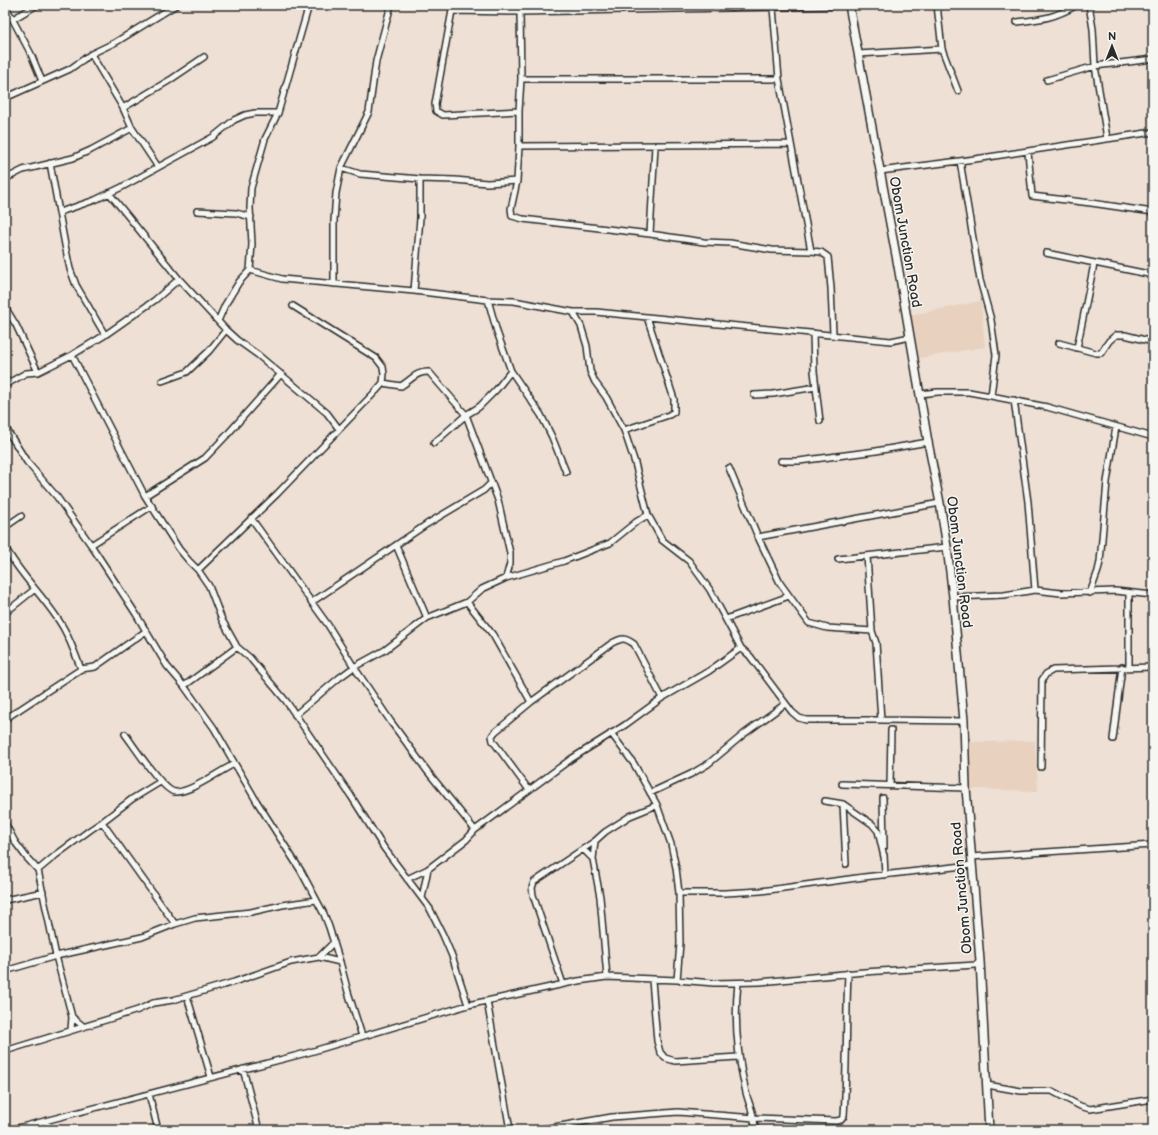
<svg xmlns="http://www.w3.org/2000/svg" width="1158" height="1135" font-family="'Balsamiq Sans',sans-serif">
<rect width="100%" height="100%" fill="#eee0d4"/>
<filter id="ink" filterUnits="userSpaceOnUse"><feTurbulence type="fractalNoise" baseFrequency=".025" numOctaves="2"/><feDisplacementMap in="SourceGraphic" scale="8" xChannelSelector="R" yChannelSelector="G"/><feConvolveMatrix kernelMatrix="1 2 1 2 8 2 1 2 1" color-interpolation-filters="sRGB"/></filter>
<g filter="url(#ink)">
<path fill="#e8d1bf" d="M981 301 985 347 919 358 911 315Z
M1035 741 1038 791 969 789 968 742Z"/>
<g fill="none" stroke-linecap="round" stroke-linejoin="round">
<defs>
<path id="minor" d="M5 5 31 54 42 81
M453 5 435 104 436 111 443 115 519 111
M937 5 942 49 958 91
M1089 5 1093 29 1095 66 1107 138
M773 8 779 79 811 251
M452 11 520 12 832 6 838 5
M520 12 521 79 519 111V146L517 181 511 209 512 216 523 219 650 234 704 242 730 243 772 250 811 251 821 252 828 257 831 288 833 334
M13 19 37 5
M1017 22C1043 19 1054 18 1077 5
M91 54 123 108 132 128 158 167
M858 54 942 49
M521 79H779
M1047 80 1095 66 1153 59
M5 98 70 69 91 54 116 42 176 5
M123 108 170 80 204 57
M519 146 791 144
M1028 152 1032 196 1091 203 1153 212
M960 161 980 280 991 320 996 355 991 396
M50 163 65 245 70 269 76 285 105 335
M341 168 360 174 420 179 455 180 487 183 517 181
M880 171 975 159 1153 132
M5 179 23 170 73 158 91 150 132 128
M109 193 179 279 226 330 237 340 258 355 327 413 339 429
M197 211 236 213 251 217
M60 212 95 200 122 187 213 137 234 120 245 115 255 113H278
M650 234 655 146
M1046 253 1153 275
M250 270 282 279 414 291 488 300 514 301 573 312H596L891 341 910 337
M334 284V221L336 193 341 168 369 112 376 61 391 5
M414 291 420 218V179
M488 300 497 332 511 371 541 415 552 437 566 472
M5 307 16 325 38 372
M573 312 581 326 587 346 590 371 595 382 606 397 624 430 635 463 648 515 662 540 689 561 710 590 741 648 750 656 792 712 799 718 806 720H881L964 721
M218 321 225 305 239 282 250 270 252 244 250 208 251 188 265 139 278 113 309 5
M813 333 814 371 820 421
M1059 343 1096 353H1101L1109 341 1116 335H1125L1153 342
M1077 348 1094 264
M72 355 145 496 179 549 189 561 198 570 209 586 222 620 237 647 250 658 286 701 351 796 384 848 430 909 443 935 452 956 468 1005
M162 381 187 372 209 351 226 330
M383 383 401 386C411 380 417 371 429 372L466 415 498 500 510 553V563L506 578
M5 385 26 373 38 372 72 355 105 335 155 300 179 279
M920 394 938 392H969L991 396 1047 407 1153 437
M754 395 773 394 816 387
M1014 400 1028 502 1035 590
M5 427 27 462 57 497 91 545 136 614 146 631 95 667 81 669 5 719
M624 430 669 415 674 412V399L647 317
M434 443 466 415 479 407 496 390 511 371
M781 461H799L876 451 928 442
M729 468 758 537 780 583 809 623 827 628 872 631 876 643 881 720
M145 496 205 458 226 436 281 374
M251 518 328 625 354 667 391 722 428 772 475 830
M5 527 21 516
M758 537 940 503
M91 545 152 506
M396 545 427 618
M5 547C21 577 48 600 64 629 71 642 76 656 81 669
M867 556 872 631
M838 559 947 547
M198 570 277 494 376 391 383 383 384 374 383 367 376 358 293 306
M1090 593 1098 571 1100 562 1107 482 1116 427
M953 597 1004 595 1035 590 1061 593 1115 591 1153 595
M312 602 427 524 484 490 491 483
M467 602 493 635 531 702
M5 613 35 589
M726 619 789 596
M146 631 167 666 184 686 214 728 257 802 301 871 324 914 329 927 340 962 348 992 362 1036
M1129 667V593
M184 686 237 647
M295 715 339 678 354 667 385 650 427 618 467 602 482 589 506 578 564 561 610 543 636 522 648 515
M611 733 634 764 657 805 671 844 676 868 679 893 680 943 677 980
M125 734C134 746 163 791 175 792 190 793 220 771 234 764
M1113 739 1122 667
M1041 767 1042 680 1046 674 1053 670 1153 667
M842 784 966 788
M890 786 891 730
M529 790 493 741 492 736 495 732 531 702 612 643C622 638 624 637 634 644L662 698
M650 793 691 774 708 764 744 734 785 704
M883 798 884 847
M825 801 843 804 872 824 878 831 884 857
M843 804 846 864
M102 822 175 924
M5 823 15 842 27 858 38 870 56 956 142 937 175 924 195 918 251 912 282 905 316 900
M595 841 593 859 600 897 607 977
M583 849 593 859
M884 855 885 875
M971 857 1153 845
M38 870 56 855 90 830 102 822 132 799 160 782
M407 879 428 869 466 840 475 830 490 819 571 759 625 725 662 698 709 671 741 648
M679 893H725L761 891 864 877 972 865
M422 898 428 869
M5 900 43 892
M319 957 334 942
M5 971 56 956 72 1017 71 1030
M652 980 657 1041 660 1052 665 1058 675 1061 738 1057
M738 983C734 1019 737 1053 745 1088 748 1104 755 1113 755 1130
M563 984 533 895 532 888 534 882 595 841 605 832 630 816 657 805
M187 996 211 1077
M487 1001 510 1130
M72 1017 83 1026
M5 1051 138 1010 153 1003 173 1000 234 982 291 962 319 957 340 962
M243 1069 259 1130
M987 1085 1021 1091H1052L1080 1106 1090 1109 1153 1099
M149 1094 158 1130
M47 1121 50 1130
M10 1130 310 1052 468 1005 578 981 607 977 677 980 714 983 760 982 864 972 976 965 980 961
M537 1130 612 1117 678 1112 755 1118 836 1121 841 1120 844 1116C847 1069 846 1021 848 973"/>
<path id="secondary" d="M849 5 898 266 928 442 940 503 947 547 953 597 964 721 966 788 980 961 989 1130"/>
</defs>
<use href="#minor" stroke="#2b2b2b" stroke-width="8"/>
<use href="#secondary" stroke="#2b2b2b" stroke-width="10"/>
<use href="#minor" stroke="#f6f6f2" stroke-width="5"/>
<use href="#secondary" stroke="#f6f6f2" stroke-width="7"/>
</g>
</g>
<g text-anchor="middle" stroke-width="3" stroke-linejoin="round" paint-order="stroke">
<g font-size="14" fill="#2b2b2b" stroke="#f6f6f2">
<text transform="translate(906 242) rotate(80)" y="5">Obom Junction Road</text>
<text transform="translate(960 562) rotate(83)" y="5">Obom Junction Road</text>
<text transform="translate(961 888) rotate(-95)" y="5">Obom Junction Road</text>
</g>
</g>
<rect width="1158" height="1135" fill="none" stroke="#f6f6f2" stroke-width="20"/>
<rect x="10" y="10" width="1138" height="1115" fill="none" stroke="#2b2b2b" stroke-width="1.5" filter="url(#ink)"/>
<g transform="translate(1112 46)" stroke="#f6f6f2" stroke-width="3" paint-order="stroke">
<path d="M0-3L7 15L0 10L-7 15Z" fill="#2b2b2b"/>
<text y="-6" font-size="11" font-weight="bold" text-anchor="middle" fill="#2b2b2b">N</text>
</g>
</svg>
